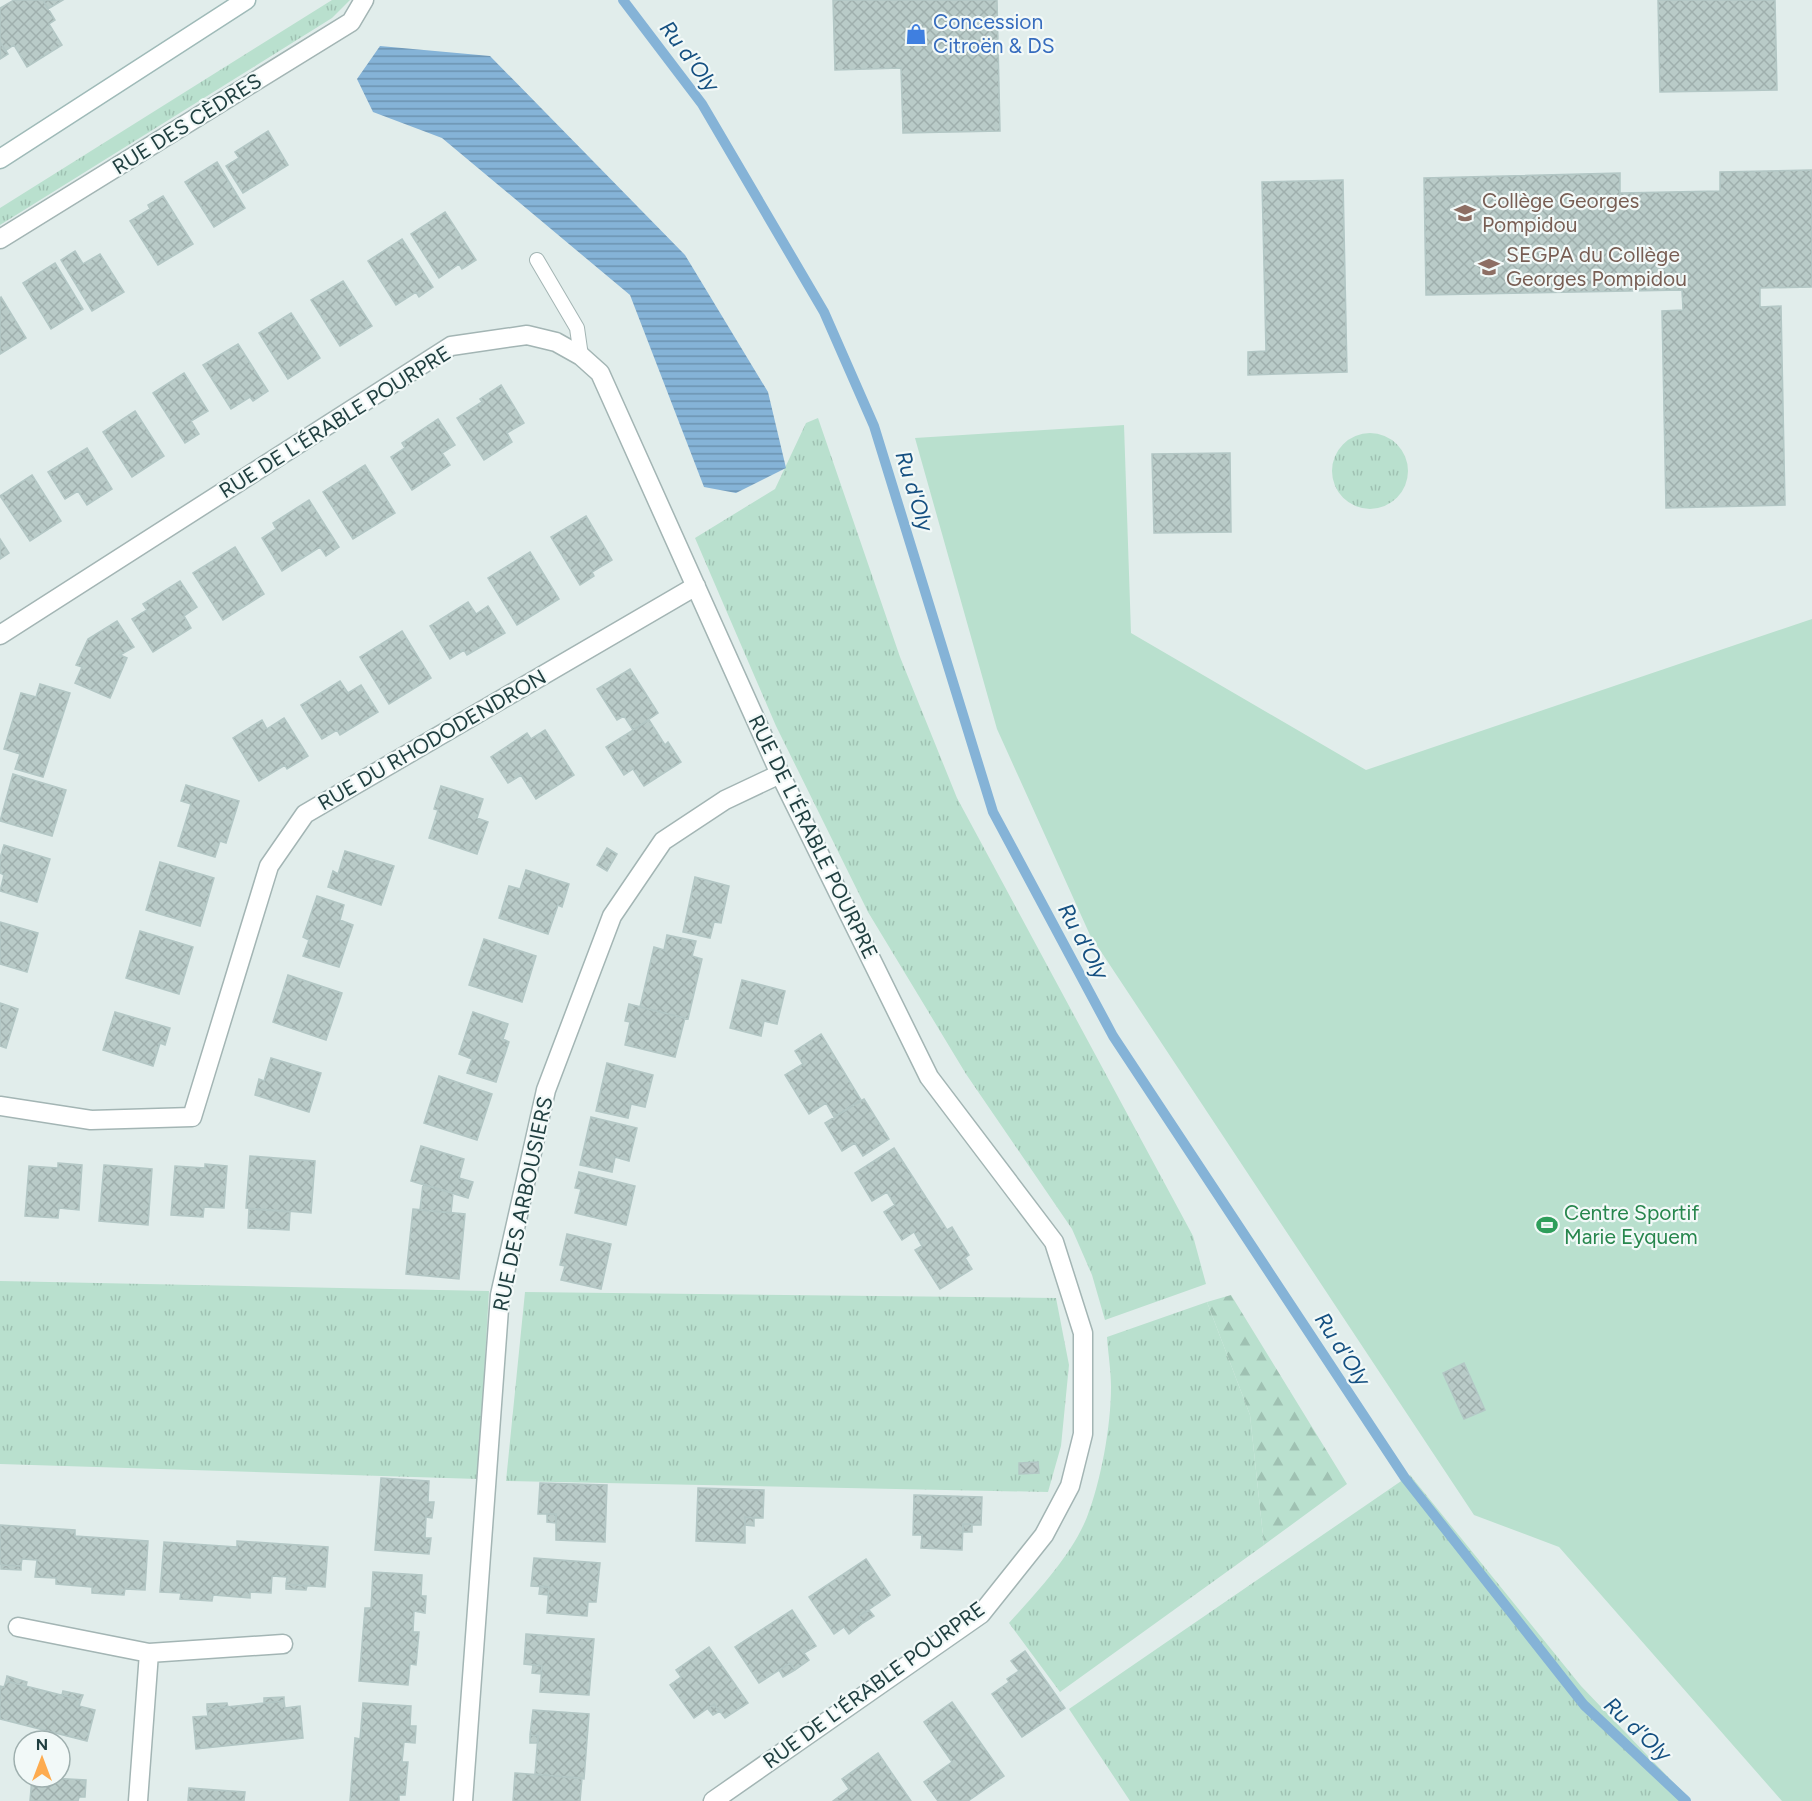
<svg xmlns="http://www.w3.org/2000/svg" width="1812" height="1801" font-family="Figtree,sans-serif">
<defs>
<pattern id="grass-tufts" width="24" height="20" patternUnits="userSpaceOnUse" patternTransform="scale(1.5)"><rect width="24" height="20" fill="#b9e0ce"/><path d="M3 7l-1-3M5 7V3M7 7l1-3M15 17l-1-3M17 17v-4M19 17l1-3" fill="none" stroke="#9fc1b2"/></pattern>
<pattern id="forest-firs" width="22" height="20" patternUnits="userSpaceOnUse" patternTransform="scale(1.5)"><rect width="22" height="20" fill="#b9e0ce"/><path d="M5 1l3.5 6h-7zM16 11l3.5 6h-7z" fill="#9fc1b2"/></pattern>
<pattern id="water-rules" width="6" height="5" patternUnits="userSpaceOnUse" patternTransform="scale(1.5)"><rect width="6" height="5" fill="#85b3d7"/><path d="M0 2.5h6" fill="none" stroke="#6c93b0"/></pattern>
<pattern id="building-cross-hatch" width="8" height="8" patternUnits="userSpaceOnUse" patternTransform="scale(1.5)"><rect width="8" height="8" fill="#b9cbc8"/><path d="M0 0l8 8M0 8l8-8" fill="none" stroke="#9fafad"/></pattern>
</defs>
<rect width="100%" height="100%" fill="#e1edeb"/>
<path fill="url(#grass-tufts)" d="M332 0H350L332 18 0 225V208Z
M818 418 900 657 957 798 1193 1236 1206 1284 1105 1320 1092 1275 1072 1229 966 1074 868 912 776 726 695 538 775 489 806 423Z
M1332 471a38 38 0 1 1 76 0a38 38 0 1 1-76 0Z
M0 1281 489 1291 478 1479 0 1464Z
M525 1292 1056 1298 1069 1365 1061 1446 1048 1492 506 1481Z
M1207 1302 1250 1415 1264 1545 1060 1692 1009 1623C1036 1593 1072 1555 1087 1517 1101 1481 1111 1426 1111 1387 1111 1370 1108 1353 1107 1337Z
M1410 1475 1581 1686 1691 1801H1130L1069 1709Z"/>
<path fill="url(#forest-firs)" d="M1231 1295 1347 1484 1264 1545 1250 1415 1207 1302Z"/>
<path fill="#b9e0ce" d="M1124 425 1131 633 1366 770 1812 619V1801H1782L1559 1547 1474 1515 1090 935 997 729 915 438Z"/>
<path fill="url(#water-rules)" d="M380 46 490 56 685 255 768 392 786 468 736 493 704 487 630 295 442 138 373 112 357 79Z"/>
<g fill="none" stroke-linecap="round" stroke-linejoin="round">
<path stroke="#85b3d7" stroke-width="10" d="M623 0 702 104 824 312 874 426 993 812 1113 1036 1405 1478 1584 1705 1686 1801"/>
</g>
<path fill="url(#building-cross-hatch)" stroke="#b3c7c5" stroke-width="1.5" d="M14 0H43L55 20 49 24 62 45 27 67 14 45 5 51 0 42V8Z
M43 0H63L48 9Z
M833 0H997L1000 131 903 133 901 68 835 70Z
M1658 0H1775L1777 90 1660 92Z
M0 42 8 54 0 59Z
M268 131 288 165 243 193 226 166 239 158 235 152Z
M217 162 245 208 214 227 185 182Z
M1812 170V287L1760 288V307L1781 306 1785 505 1666 508 1662 311 1683 310 1682 290 1426 295 1424 178 1620 173V193L1720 191V172Z
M1343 180 1347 372 1248 375V352L1266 351 1262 182Z
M163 196 193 244 158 265 130 221 150 209 148 205Z
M445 212 476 260 462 269 459 264 439 278 411 234Z
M402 239 433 287 419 297 416 292 396 305 368 261Z
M75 251 83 264 100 254 124 292 92 311 61 260Z
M55 263 83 309 51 329 23 283Z
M343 281 372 326 340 346 311 300Z
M1 297 26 338 0 354V298Z
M291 313 320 358 288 379 259 333Z
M238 344 268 391 253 401 250 397 231 409 203 365Z
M184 373 208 411 191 421 199 434 185 443 153 393Z
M501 385 524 423 507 433 512 442 484 460 457 418 482 402 480 399Z
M135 411 164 456 132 477 103 432Z
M438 419 455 445 442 453 450 465 412 490 391 457 405 448 402 443Z
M87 448 112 489 87 505 78 491 65 499 48 472Z
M1230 453 1231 532 1154 533 1152 454Z
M365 465 395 513 353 539 323 492Z
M32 475 61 521 30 541 0 496Z
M309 500 339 547 326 556 320 547 282 571 262 538 276 529 273 523Z
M586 516 612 560 592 572 594 576 580 585 551 537Z
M0 539 9 553 0 559Z
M235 547 264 594 223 620 193 573Z
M530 552 559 599 517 625 488 578Z
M180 581 197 607 184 616 191 628 153 652 132 619 147 610 143 604Z
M468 602 476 614 488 606 505 633 467 655 464 650 450 659 430 626Z
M117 621 134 647 120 655 127 658 110 698 75 683 82 667 76 665 88 639Z
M402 631 431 678 389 704 360 657Z
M630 669 658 713 633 730 624 716 617 720 597 689Z
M340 681 348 693 361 685 378 712 340 735 337 730 322 739 301 705Z
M40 684 70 693 43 777 15 769 20 754 4 749 21 693 36 697Z
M284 718 308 756 287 769 285 765 259 781 233 738 262 720 267 729Z
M649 720 665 745 668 742 681 762 644 786 633 769 624 775 606 747Z
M545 730 574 775 536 799 521 775 508 783 491 757 527 733 531 739Z
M13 774 66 790 52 836 0 821Z
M186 785 239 801 226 843 220 841 215 857 178 846 191 804 181 801Z
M441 786 483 799 477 818 488 822 477 854 429 838 438 810 434 809Z
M4 845 50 859 37 902 0 891 4 875 0 873V858Z
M607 848 617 854 607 871 597 865Z
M345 851 394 866 381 905 328 887 333 871 338 874Z
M160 862 214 878 200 926 146 910Z
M526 870 569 884 562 907 558 905 548 934 499 918 509 886 520 889Z
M695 877 729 886 721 923 714 922 710 938 683 932Z
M317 896 344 905 340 920 353 925 339 967 303 956 309 940 303 937Z
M0 922 38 933 27 972 0 964Z
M140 931 193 947 179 994 126 978Z
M667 935 696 941 692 956 702 959 688 1019 640 1007 654 947 664 950Z
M484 939 536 956 522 1002 469 985Z
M288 975 342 993 326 1040 273 1022Z
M742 980 785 991 777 1024 764 1021 761 1036 730 1028Z
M0 1003 18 1009 6 1048 0 1046Z
M629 1004 685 1018 675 1057 625 1045 630 1022 625 1021Z
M115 1012 170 1028 165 1045 160 1043 153 1066 103 1050Z
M473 1012 508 1024 503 1039 509 1042 496 1082 467 1073 472 1059 459 1054Z
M821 1034 861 1100 834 1117 826 1103 809 1114 785 1075 803 1064 795 1051Z
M271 1058 321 1073 309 1112 255 1095 259 1079 264 1081Z
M607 1063 653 1075 645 1107 631 1104 628 1118 596 1111Z
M439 1076 492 1094 477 1140 424 1123Z
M864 1099 889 1139 863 1156 855 1143 842 1151 825 1123Z
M591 1117 637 1128 629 1161 615 1157 612 1172 580 1165Z
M421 1146 464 1159 459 1178 473 1182 468 1198 411 1181Z
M894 1148 947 1230 952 1227 969 1255 965 1258 972 1269 940 1289 915 1250 922 1246 914 1232 902 1240 884 1212 895 1205 887 1192 872 1201 855 1173Z
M250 1156 315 1161 311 1213 246 1208Z
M58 1163 82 1165 79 1210 59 1208 58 1218 25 1216 29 1166 58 1168Z
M205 1164 227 1166 224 1208 204 1207 203 1217 171 1215 175 1166 205 1168Z
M104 1165 152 1169 148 1225 99 1221Z
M579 1172 635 1186 626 1225 575 1213 581 1189 575 1188Z
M423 1184 453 1193 451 1213 420 1210Z
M249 1209 290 1212 289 1230 248 1228Z
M413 1209 465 1214 459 1279 406 1274Z
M567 1234 611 1244 601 1289 561 1280 565 1266 560 1265Z
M1464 1363 1485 1410 1464 1419 1443 1373Z
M1038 1462 1039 1473 1019 1474V1463Z
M381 1478 429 1481 428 1502H434L432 1518 426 1517 425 1538H431L429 1554 375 1550Z
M540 1483 607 1485 605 1542 556 1540V1514H538Z
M698 1488 764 1490 763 1518 745 1517V1543L696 1541Z
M914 1495 982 1497 981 1525 963 1524 962 1550 921 1548 922 1535H913Z
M547 1514H556V1523L547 1522Z
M745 1517 754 1518V1526L745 1525Z
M963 1524H972V1532H963Z
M0 1525 75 1530V1536L148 1541 145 1590 125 1589 124 1595 92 1593V1587L56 1584V1578L35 1577 37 1560 22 1559 21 1566 0 1565Z
M237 1541 328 1547 325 1587 286 1584 287 1577 272 1576 271 1593 250 1592V1598L213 1595 212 1601 180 1599 181 1593 160 1592 164 1542 237 1547Z
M534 1558 600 1563 596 1602H588L587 1616 547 1613 549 1587 531 1586Z
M866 1559 890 1595 858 1617 863 1623 849 1634 844 1627 834 1634 809 1597Z
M1 1565 21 1566V1570L1 1569Z
M373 1572 422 1575 421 1596H426L425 1613 414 1611 413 1632H419L416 1665 410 1664 408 1685 359 1681 365 1608H371Z
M286 1584 307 1586 306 1590 286 1589Z
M540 1586 549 1587 548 1595 539 1594Z
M792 1610 816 1646 804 1653 809 1660 795 1670 790 1663 759 1683 735 1647Z
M869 1610 874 1616 863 1623 858 1617Z
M526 1634 594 1639 589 1695 540 1692 542 1666 524 1664Z
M709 1647 748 1703 725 1718 714 1704 694 1718 670 1685 681 1677 676 1670Z
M1025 1651 1065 1708 1022 1737 992 1694 1009 1682 1007 1679 1019 1671 1011 1661Z
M790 1663 795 1670 783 1677 779 1670Z
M533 1665 542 1666 541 1674 532 1673Z
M7 1676 27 1682 26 1686 6 1681Z
M6 1681 81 1700 79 1706 95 1710 87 1741 0 1719V1686L4 1687Z
M63 1691 83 1695 81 1700 62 1695Z
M284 1697V1701L264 1703V1698Z
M284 1701 285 1708 300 1706 303 1738 196 1749 193 1717 208 1716 207 1709Z
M952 1702 1004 1776 968 1801H938L924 1782 952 1762 924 1722Z
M227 1703 228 1707 207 1709V1704Z
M363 1703 411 1706 410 1726H416L415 1743 404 1742 402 1762H408L405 1795H399V1801H350L355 1738 360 1739Z
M714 1704 720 1711 713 1715 708 1709Z
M533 1710 589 1714 584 1779 535 1774 538 1736 530 1735Z
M530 1735 538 1736V1743H530Z
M878 1753 911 1801H833L849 1789 842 1779Z
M515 1773 582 1778 580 1801H513Z
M32 1777 86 1780 85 1797H79L78 1801H30Z
M189 1788 245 1792 244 1801H188Z"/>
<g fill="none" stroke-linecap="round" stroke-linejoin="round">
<defs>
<path id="lane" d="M537 260 577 328 581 356"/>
<path id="street" d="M0 239 351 22 364 0
M0 635 451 346 527 335 556 342 581 356 600 373 780 774 929 1077 1054 1242 1083 1333V1434L1070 1486 1044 1535 981 1614 713 1801
M0 1106 91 1120 192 1117 269 866 305 814 696 586
M18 1627 149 1653 283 1644
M138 1801 149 1653
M463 1801 500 1295 546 1090 612 916 663 841 725 800 780 774"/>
<path id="secondary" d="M0 159 246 0"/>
</defs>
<use href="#lane" stroke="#a3b5b4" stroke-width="16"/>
<use href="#street" stroke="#a3b5b4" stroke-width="21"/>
<use href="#secondary" stroke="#9fbab8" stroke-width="21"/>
<use href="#lane" stroke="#fff" stroke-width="14"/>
<use href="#street" stroke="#fff" stroke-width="18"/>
<use href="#secondary" stroke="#fff" stroke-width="18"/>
</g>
<defs>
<symbol id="shop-bare" viewBox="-9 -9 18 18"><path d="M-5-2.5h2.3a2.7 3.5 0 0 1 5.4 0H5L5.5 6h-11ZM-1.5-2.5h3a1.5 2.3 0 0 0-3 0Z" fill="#3f7fe0" stroke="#f2f9f8" stroke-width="2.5" paint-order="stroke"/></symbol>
<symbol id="school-bare" viewBox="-9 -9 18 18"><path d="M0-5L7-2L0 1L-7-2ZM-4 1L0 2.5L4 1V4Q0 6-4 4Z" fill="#8d6e63" stroke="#f2f9f8" stroke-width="2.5" paint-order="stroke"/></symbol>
<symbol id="stadium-bare" viewBox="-9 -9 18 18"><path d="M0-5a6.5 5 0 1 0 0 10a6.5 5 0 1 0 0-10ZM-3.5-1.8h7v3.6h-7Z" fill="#2e9e5b" stroke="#f2f9f8" stroke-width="2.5" paint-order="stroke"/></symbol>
</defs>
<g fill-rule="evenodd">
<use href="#shop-bare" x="901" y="19" width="30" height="30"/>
<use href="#school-bare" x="1450" y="198" width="30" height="30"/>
<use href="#school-bare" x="1474" y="252" width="30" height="30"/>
<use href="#stadium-bare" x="1532" y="1210" width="30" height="30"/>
</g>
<g text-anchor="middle" stroke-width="4.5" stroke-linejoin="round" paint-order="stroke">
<g font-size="21" fill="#366cbe" stroke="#f2f9f8" text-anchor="start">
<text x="933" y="29">Concession<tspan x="933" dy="24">Citroën &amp; DS</tspan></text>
</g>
<g font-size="21" fill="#203f40" stroke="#f2f9f8">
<text transform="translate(187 124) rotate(-32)" y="7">RUE DES CÈDRES</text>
<text transform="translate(335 422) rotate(-32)" y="7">RUE DE L'ÉRABLE POURPRE</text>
<text transform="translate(432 740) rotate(-30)" y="7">RUE DU RHODODENDRON</text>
<text transform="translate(813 837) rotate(64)" y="7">RUE DE L'ÉRABLE POURPRE</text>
<text transform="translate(523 1204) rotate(-78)" y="7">RUE DES ARBOUSIERS</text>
<text transform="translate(874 1685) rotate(-36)" y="7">RUE DE L'ÉRABLE POURPRE</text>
</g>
<g font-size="21" fill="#785e54" stroke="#f2f9f8" text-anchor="start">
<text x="1482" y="208">Collège Georges<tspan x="1482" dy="24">Pompidou</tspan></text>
<text x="1506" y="262">SEGPA du Collège<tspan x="1506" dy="24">Georges Pompidou</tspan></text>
</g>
<g font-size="21" fill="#27864d" stroke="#f2f9f8" text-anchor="start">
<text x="1564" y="1220">Centre Sportif<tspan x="1564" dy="24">Marie Eyquem</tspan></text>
</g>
<g font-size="22" font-style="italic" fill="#155081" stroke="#f2f9f8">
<text transform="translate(690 56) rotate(53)" y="8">Ru d'Oly</text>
<text transform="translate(915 491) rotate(73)" y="8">Ru d'Oly</text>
<text transform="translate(1084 941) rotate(62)" y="8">Ru d'Oly</text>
<text transform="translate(1343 1349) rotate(57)" y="8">Ru d'Oly</text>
<text transform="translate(1638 1729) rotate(43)" y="8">Ru d'Oly</text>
</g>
</g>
<g transform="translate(42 1759)"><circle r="28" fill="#f2f9f8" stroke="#9eafae" stroke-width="1.5"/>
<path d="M0-4.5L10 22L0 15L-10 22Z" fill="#fdab4f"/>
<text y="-9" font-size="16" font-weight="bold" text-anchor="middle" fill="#203f40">N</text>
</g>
</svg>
